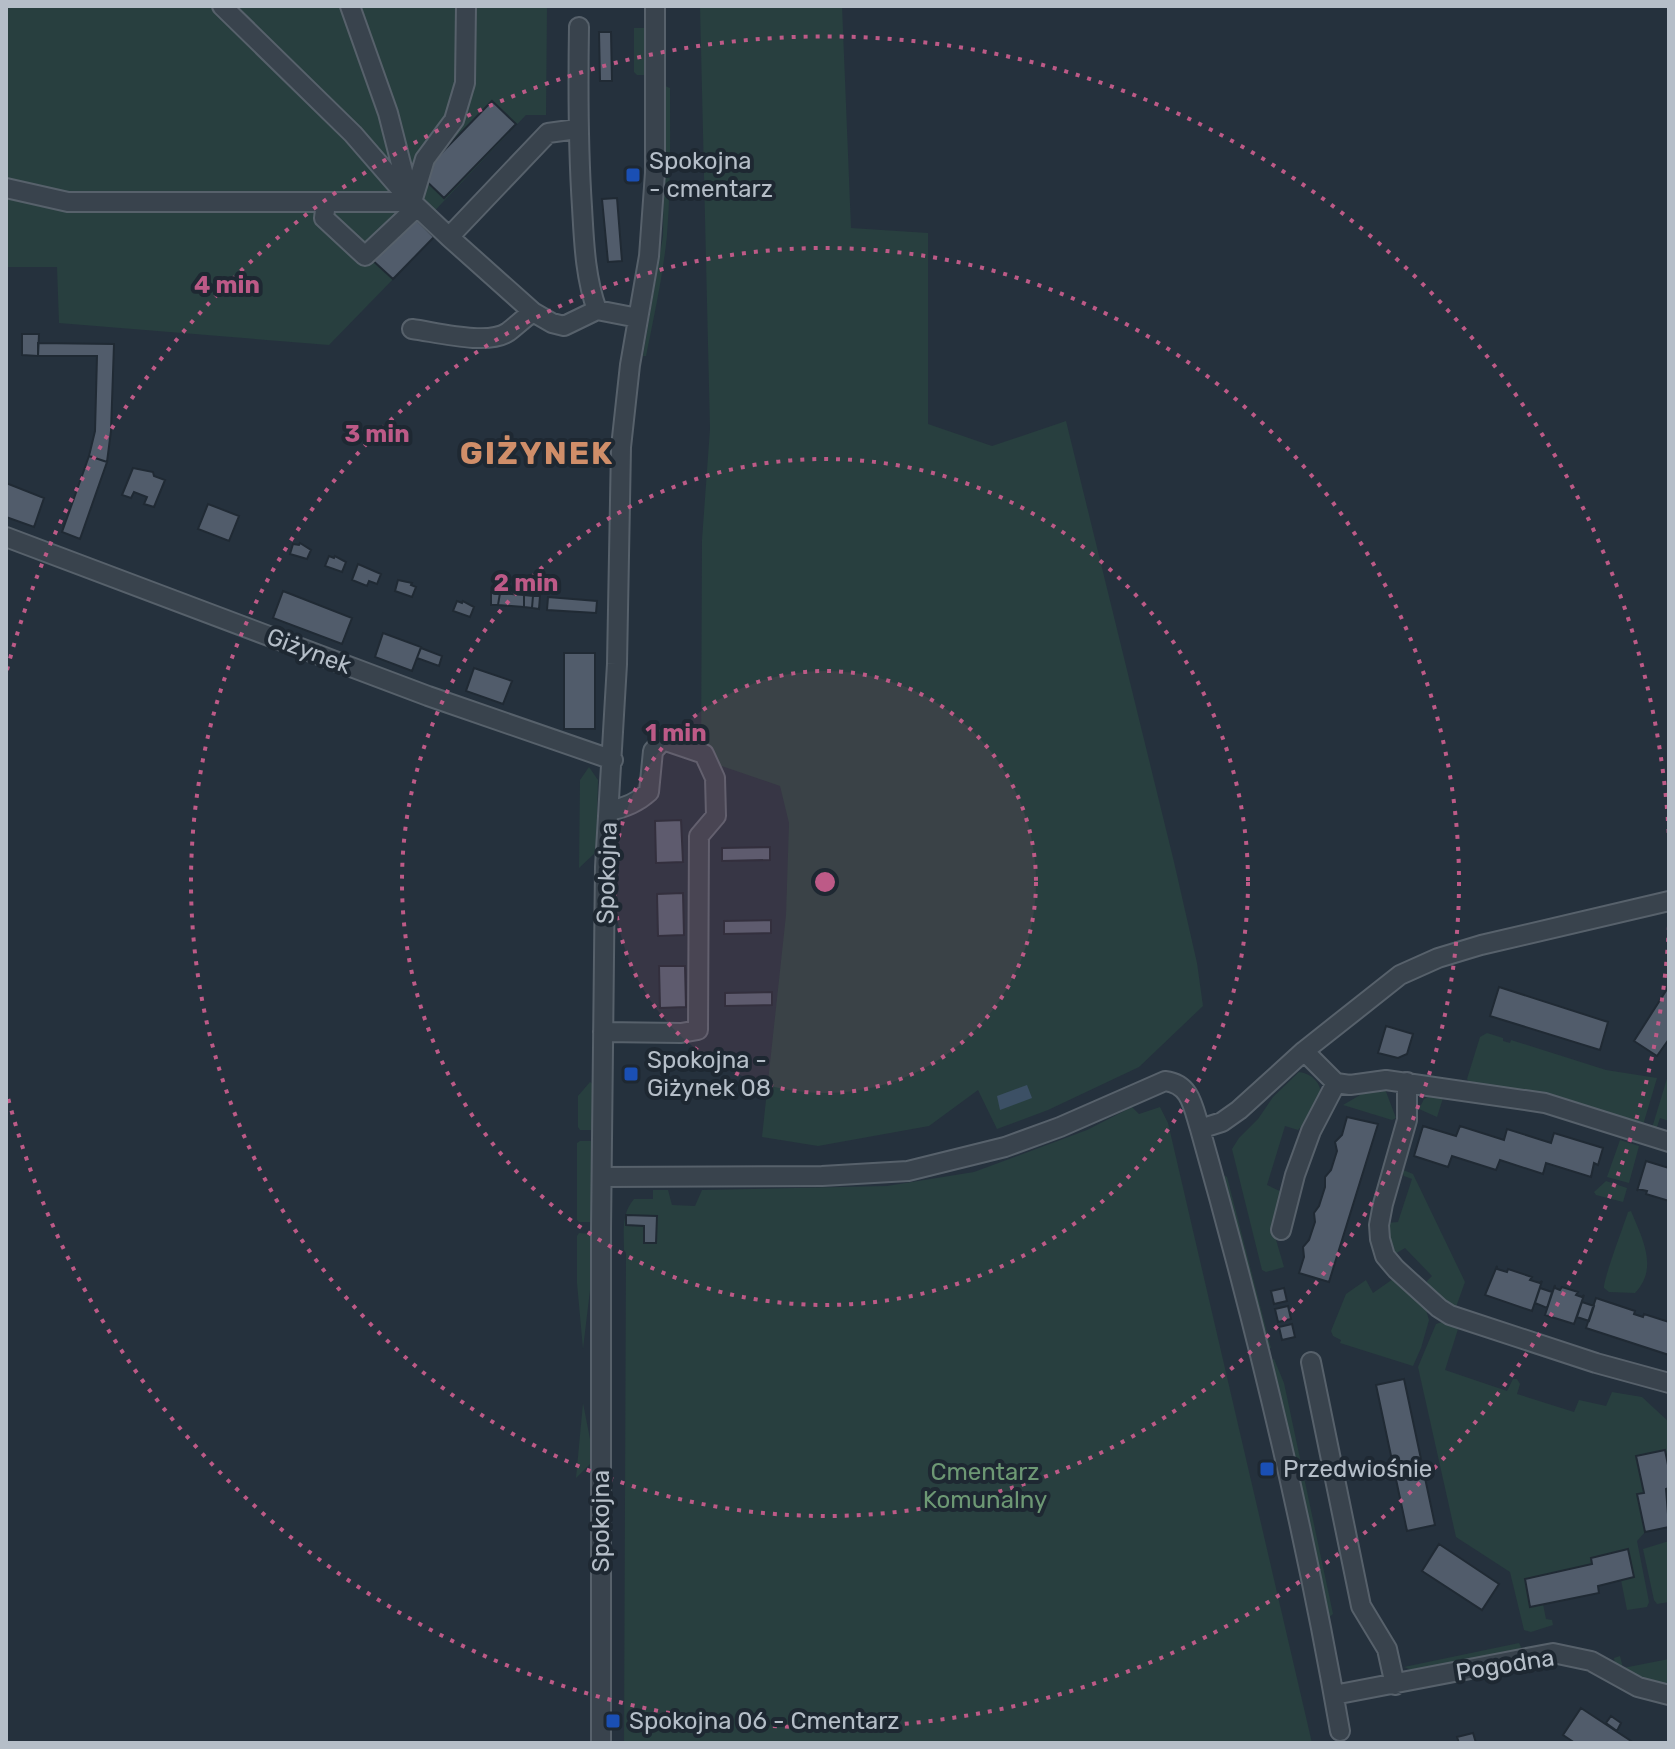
<svg xmlns="http://www.w3.org/2000/svg" width="1675" height="1749" font-family="Rubik,sans-serif">
<rect width="100%" height="100%" fill="#25313d"/>
<path fill="#283f3f" d="M6 6H547L546 115H526L422 224 434 237 329 345 59 323 57 267H6Z
M700 6H842L851 228 928 233V424L992 446 1066 421 1174 862 1197 963 1203 1006 1139 1067 1048 1110 997 1129 978 1090 929 1126 818 1146 762 1137 786 915 789 823 780 786 701 759 702 540 710 429Z
M634 28H646V75H637L634 72Z
M665 86 670 88C670 137 671 186 667 235 663 276 654 316 646 356H643L663 236Z
M589 767 598 780 596 852 579 868 580 780Z
M1487 1033 1503 1038V1041L1510 1043 1511 1040 1606 1070 1657 1078 1643 1125 1550 1095 1470 1083 1467 1079 1480 1037Z
M1299 1072C1319 1075 1327 1093 1316 1111 1313 1118 1303 1124 1298 1130L1285 1126 1267 1185 1284 1193 1274 1233 1284 1267 1266 1272 1262 1270 1232 1149 1239 1138 1258 1119 1273 1097Z
M1669 1072V1121L1660 1118 1657 1127 1652 1128Z
M590 1082 593 1084 592 1130H580L578 1127V1096Z
M1372 1088 1385 1089 1396 1118 1392 1120 1343 1105Z
M1432 1094 1444 1095 1437 1117 1419 1109 1424 1099Z
M1132 1107 1139 1114 1160 1107 1168 1123 1312 1743H624L626 1253 624 1250C624 1232 621 1214 634 1199H653V1190H668L672 1205 695 1206 702 1190 887 1186 974 1172 1087 1130Z
M1620 1140 1639 1146 1629 1183 1607 1177Z
M580 1141H592V1222H579L577 1220V1143Z
M1401 1169 1413 1174 1465 1282 1456 1307 1448 1305 1428 1289 1427 1281 1432 1276 1405 1248 1395 1254 1388 1244 1387 1223 1398 1222 1412 1179 1404 1176Z
M1223 1175 1227 1177 1271 1348H1268Z
M1606 1181 1627 1188 1623 1202 1596 1195 1594 1192Z
M1631 1211C1642 1238 1659 1268 1635 1293L1609 1292 1604 1288C1603 1280 1624 1225 1628 1212Z
M579 1233 591 1234V1282L583 1349 577 1283V1236Z
M1393 1279 1426 1310 1429 1320 1421 1348 1413 1366 1340 1343 1341 1340 1333 1336 1331 1331 1346 1294 1366 1280 1373 1293Z
M1445 1321 1459 1326 1445 1370 1507 1391 1513 1379H1517L1520 1384 1517 1394 1574 1412 1579 1400 1606 1406 1612 1392 1642 1397 1669 1422V1465L1664 1450 1637 1456 1644 1493 1637 1495 1645 1532 1637 1541 1649 1602 1647 1607 1627 1610 1621 1580 1634 1577 1627 1549 1592 1558V1564L1525 1579 1530 1607 1543 1604 1546 1619 1552 1620 1553 1625 1531 1632 1524 1630 1510 1572 1456 1537 1418 1367 1436 1324Z
M1274 1359 1284 1383 1333 1614 1328 1618 1271 1360Z
M583 1403 590 1439 591 1463 576 1478Z
M1669 1541V1602L1657 1604 1654 1600 1643 1549Z
M1519 1643 1522 1649 1417 1672 1404 1667Z
M1620 1656 1623 1668 1669 1659V1686L1645 1681 1615 1665 1614 1658Z"/>
<path fill="#3c5065" d="M1027 1085 1032 1098 1000 1110 997 1096Z"/>
<path fill="#515c6b" stroke="#202a34" stroke-width="2" d="M599 32H611L612 81H600Z
M492 101 516 124 444 198 420 175Z
M617 198 622 261 608 262 602 199Z
M412 215 434 237 393 279 370 258Z
M22 334H39L38 356 22 355Z
M38 343 114 344 111 431 107 462 89 456 95 431 97 356H38Z
M89 456 107 462 80 539 62 532Z
M133 468 153 472 154 476 165 480 154 507 144 504 147 497 134 492 131 498 122 495Z
M6 483 44 498 34 527 6 517Z
M208 504 239 516 229 541 198 529Z
M300 543 311 550 307 559 290 554 293 544 299 545Z
M329 556 334 558 335 556 346 562 342 572 325 566Z
M358 564 381 574 377 584 369 581 367 586 352 580Z
M398 580 412 583 411 585 416 587 412 597 395 591Z
M283 591 352 618 342 644 273 618Z
M491 592 500 593 498 605H491Z
M500 593 524 595V607L498 605Z
M524 595 533 596 532 608 524 607Z
M533 596H540L539 609 532 608Z
M548 597 597 601 596 613 547 610Z
M457 601 462 603 463 601 474 607 470 617 453 611Z
M383 633 421 647 412 671 375 657Z
M421 648 442 656 439 666 417 658Z
M564 653H595V729H564Z
M474 668 512 681 503 704 466 691Z
M681 820 683 862 656 863 655 821Z
M770 847V860L722 861V848Z
M683 893 684 935 658 936 657 894Z
M771 920V933L724 934V921Z
M659 966H685L686 1007 660 1008Z
M1669 986V1039L1657 1056 1634 1041Z
M1499 987 1608 1022 1600 1050 1490 1016Z
M772 992V1005L725 1006V993Z
M1386 1026 1413 1034 1407 1054 1398 1058 1378 1053Z
M1347 1117 1378 1124 1329 1282 1299 1273 1304 1257 1303 1247 1309 1240 1315 1222 1314 1213 1319 1206 1325 1187V1177L1331 1170 1337 1151 1335 1142 1342 1135Z
M1423 1126 1456 1136 1460 1126 1504 1140 1507 1129 1551 1143 1554 1133 1603 1148 1598 1165 1594 1163 1591 1177 1546 1163 1543 1174 1500 1160 1496 1170 1452 1156 1448 1167 1414 1156Z
M1646 1161 1669 1168V1201L1646 1194 1647 1191 1638 1189 1637 1191Z
M626 1215 657 1216 656 1243H644V1226L626 1225Z
M1497 1266V1269L1507 1272 1508 1269 1532 1277 1530 1280 1540 1283 1542 1281 1532 1311 1485 1295Z
M1555 1285V1288L1560 1290 1562 1287 1578 1292 1576 1295 1582 1297 1584 1295 1574 1324 1545 1315Z
M1284 1288 1287 1301 1274 1304 1271 1291Z
M1540 1288 1552 1292 1547 1308 1535 1303Z
M1596 1298 1635 1311 1634 1314 1643 1317 1644 1314 1669 1322V1355L1586 1328Z
M1582 1302 1594 1306 1589 1321 1577 1317Z
M1288 1306 1291 1319 1278 1322 1275 1309Z
M1292 1324 1295 1337 1282 1340 1279 1327Z
M1404 1379 1435 1525 1407 1531 1376 1385Z
M1665 1450 1669 1470V1488L1666 1489 1669 1527 1645 1532 1637 1494 1644 1493 1636 1456Z
M1439 1544 1499 1584 1482 1610 1422 1571Z
M1628 1549 1634 1577 1598 1586 1599 1593 1530 1607 1525 1579 1592 1564 1591 1558Z
M1581 1708 1634 1743H1575L1563 1735Z
M1611 1716 1621 1723 1617 1731 1606 1723Z
M1473 1733 1476 1743H1459L1457 1737Z"/>
<g fill="none" stroke-linecap="round" stroke-linejoin="round">
<defs>
<path id="minor" d="M222 6 353 134 412 202 449 237
M350 6 388 113 408 191
M579 27C578 87 578 146 582 207 584 241 585 277 597 310
M577 129 548 133 449 237 533 312 552 323 564 326 597 310 638 318
M6 188 68 202H412
M326 202 324 218 365 256 417 207
M412 202 425 159 454 120 465 83 466 6
M412 329C436 332 488 346 508 332 516 326 524 318 533 312
M6 537 428 696 613 760
M603 1032 681 1033 698 1030 699 836 716 816 715 778 704 754 663 740 653 751 649 792C637 803 625 808 609 811
M1304 1051 1336 1083 1350 1085 1386 1080 1545 1103 1669 1142
M1407 1082V1120L1383 1204 1379 1225 1380 1239 1385 1256 1396 1269 1439 1308 1450 1315 1596 1363 1669 1383
M1200 1129 1222 1122 1239 1110 1304 1051 1400 975 1438 958 1481 945 1669 901
M602 1177 822 1176 908 1171 1005 1147 1060 1127 1165 1081C1191 1084 1193 1107 1200 1129 1256 1327 1305 1528 1340 1731
M1281 1230 1295 1175 1311 1131 1336 1083
M1311 1362 1361 1606 1387 1649 1395 1685
M1334 1695 1553 1653 1591 1661 1638 1687 1669 1695
M601 1743V1229L605 867 617 664 621 447 630 365 649 256 655 173V6"/>
</defs>
<use href="#minor" stroke="#57616b" stroke-width="22"/>
<use href="#minor" stroke="#39434d" stroke-width="18"/>
</g>
<circle cx="825" cy="882" r="211" fill="#bd5a87" fill-opacity=".12"/>
<g fill="none" stroke="#bd5a87" stroke-width="4" stroke-dasharray="4 8">
<circle cx="825" cy="882" r="211"/>
<circle cx="825" cy="882" r="423"/>
<circle cx="825" cy="882" r="634"/>
<path d="M1669 926A845 845 0 0 1 7 1094M7 670A845 845 0 0 1 1669 838"/>
</g>
<g fill="#1a4fb4" stroke="#1e2832" stroke-width="3">
<rect x="625" y="167" width="16" height="16" rx="4"/>
<rect x="623" y="1066" width="16" height="16" rx="4"/>
<rect x="1259" y="1461" width="16" height="16" rx="4"/>
<rect x="605" y="1713" width="16" height="16" rx="4"/>
</g>
<g text-anchor="middle" stroke-width="8" stroke-linejoin="round" paint-order="stroke">
<g font-size="24" fill="#b5bec8" stroke="#1e2832" text-anchor="start">
<text x="649" y="169">Spokojna<tspan x="649" dy="28">- cmentarz</tspan></text>
<text x="647" y="1068">Spokojna -<tspan x="647" dy="28">Giżynek 08</tspan></text>
<text x="1283" y="1477">Przedwiośnie</text>
<text x="629" y="1729">Spokojna 06 - Cmentarz</text>
</g>
<g font-size="24" fill="#b5bec8" stroke="#1e2832">
<text transform="translate(309 651) rotate(21)" y="8">Giżynek</text>
<text transform="translate(607 873) rotate(-88)" y="8">Spokojna</text>
<text transform="translate(601 1521) rotate(-90)" y="8">Spokojna</text>
<text transform="translate(1505 1665) rotate(-9)" y="8">Pogodna</text>
</g>
<g font-size="24" fill="#6d9874" stroke="#1e2832">
<text x="985" y="1480">Cmentarz<tspan x="985" dy="28">Komunalny</tspan></text>
</g>
<g font-size="32" font-weight="bold" letter-spacing="2" fill="#d08e69" stroke="#1e2832">
<text x="537" y="464">GIŻYNEK</text>
</g>
</g>
<circle cx="825" cy="882" r="12" fill="#bd5a87" stroke="#1e2832" stroke-width="4"/>
<g font-size="24" text-anchor="middle" font-weight="bold" fill="#bd5a87" stroke="#1e2832" stroke-width="8" stroke-linejoin="round" paint-order="stroke">
<text x="227" y="293">4 min</text>
<text x="377" y="442">3 min</text>
<text x="526" y="591">2 min</text>
<text x="676" y="741">1 min</text>
</g>
<rect width="1675" height="1749" fill="none" stroke="#b5bec8" stroke-width="16"/>
</svg>
